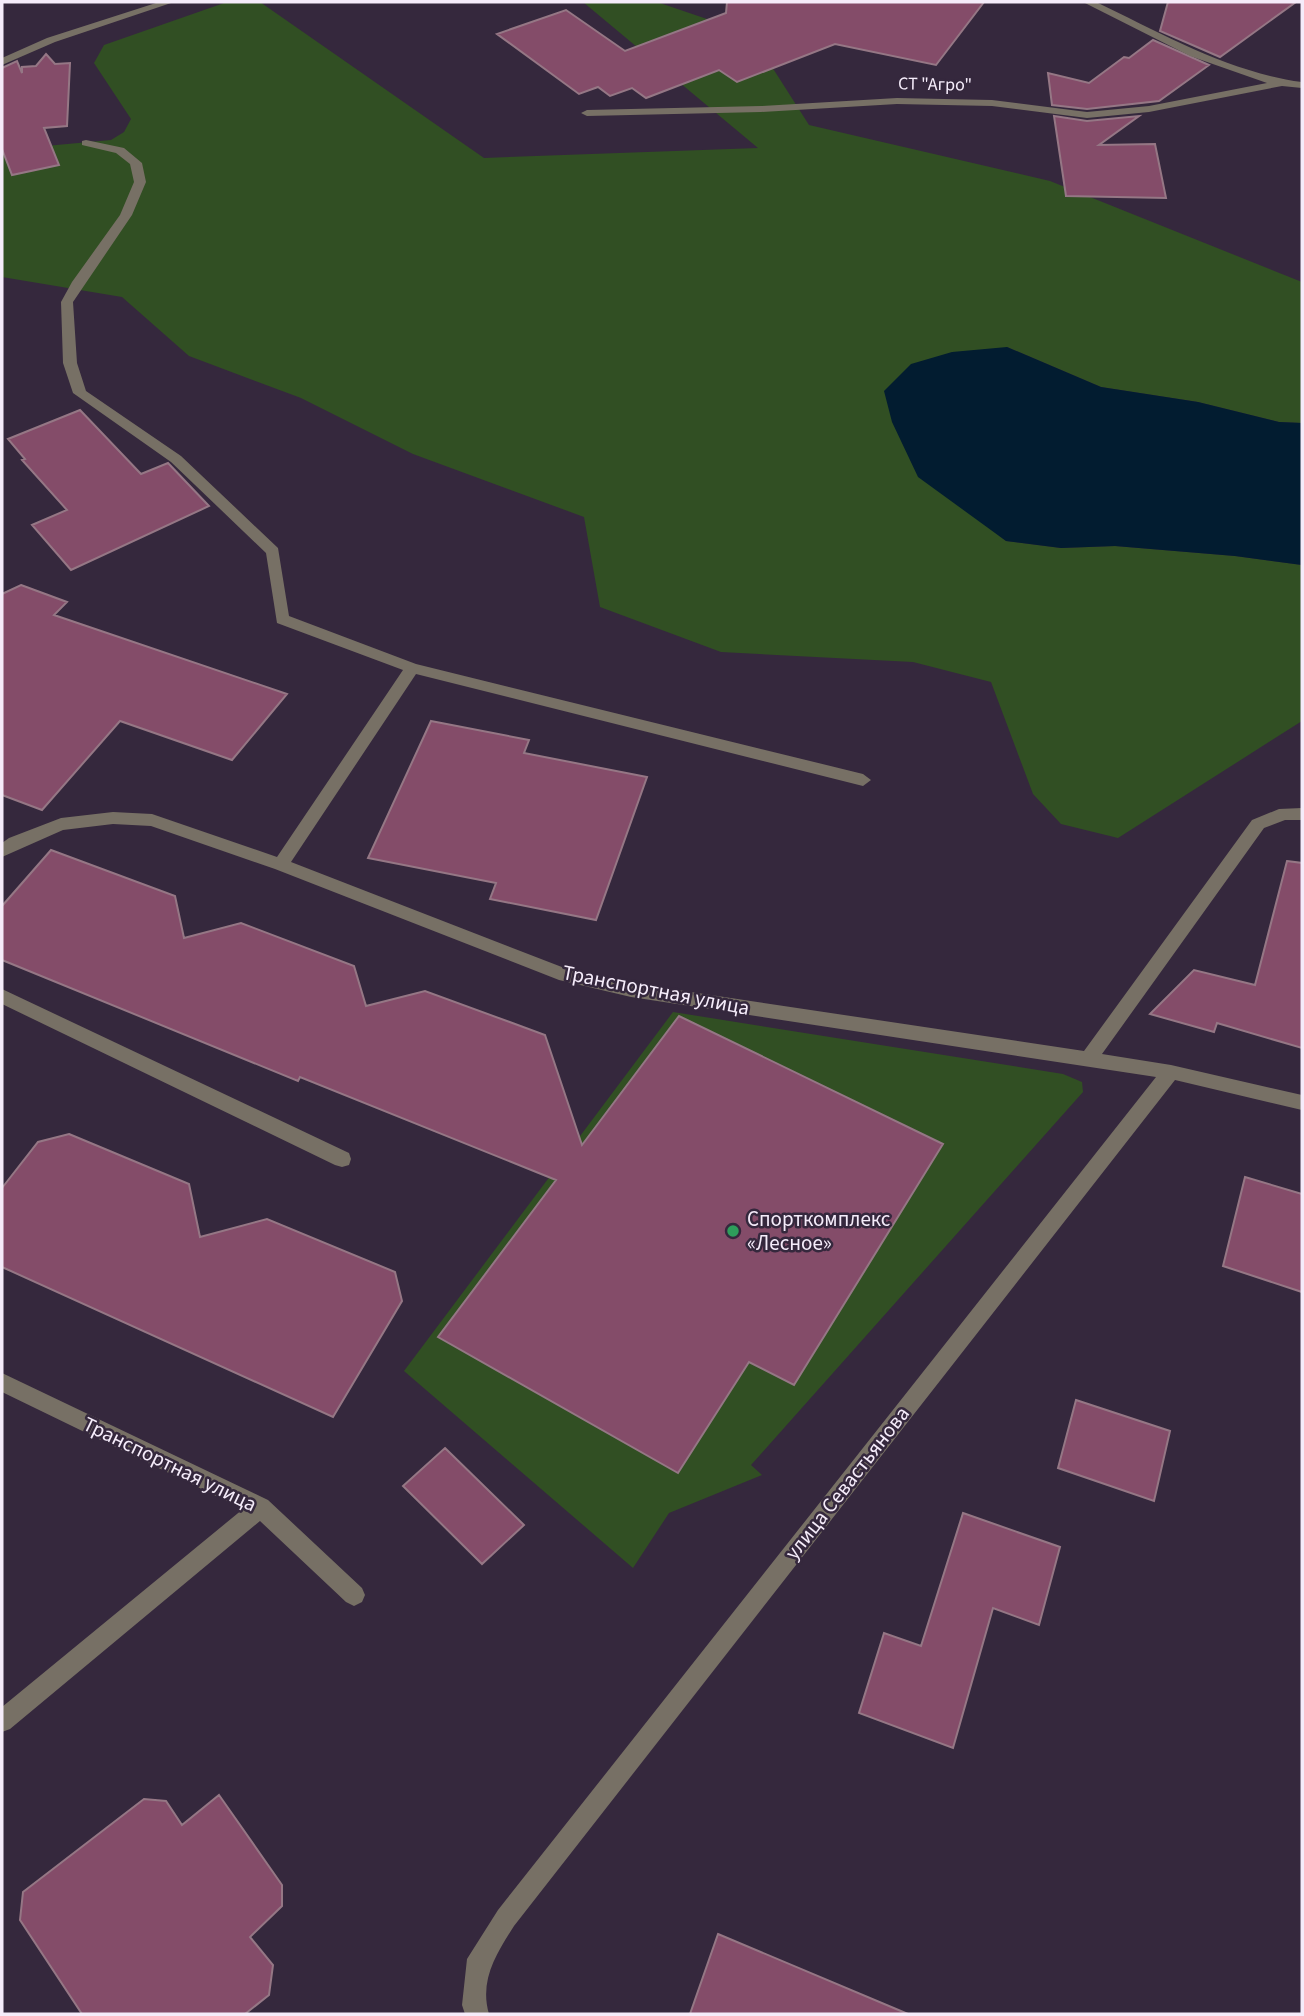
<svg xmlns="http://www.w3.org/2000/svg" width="1304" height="2016" font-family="'Source Sans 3',sans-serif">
<rect width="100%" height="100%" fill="#35283d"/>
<path fill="#314f23" d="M227 2H260L484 158 758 148 583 2H657L751 34 809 125 1050 181 1302 282V423L1279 422 1198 402 1101 387 1007 347 972 514 1006 541 1061 548 1115 546 1235 556 1302 565V721L1118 838 1061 824 1033 794 991 682 913 662 721 652 600 607 584 517 413 454 301 398 189 356 122 297 2 277V150L111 140 124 132 131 119 94 63 104 45Z
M673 1012 1063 1074 1082 1082 1083 1092 751 1465 762 1475 669 1513 633 1568 404 1371Z"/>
<path fill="#021c30" d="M1007 347 1101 387 1198 402 1279 422 1302 423V565L1235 556 1115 546 1061 548 1006 541 918 477 892 422 884 391 911 364 952 352Z"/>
<path fill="#844c69" stroke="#957785" stroke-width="2" d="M727 2H984L936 65 835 44 737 82 719 70 646 98 632 88 610 96 598 87 579 94 497 34 566 10 625 51 726 13Z
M1168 2H1296L1220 57 1160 31Z
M1153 40 1209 65 1159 101 1087 109 1052 105 1048 73 1089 83 1124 57 1129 58Z
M46 54 55 64 70 63 67 126 44 128 59 165 12 175 2 149V68L17 61 22 73V67L36 66Z
M1054 116 1087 121 1139 116 1099 145 1155 144 1166 198 1066 196Z
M80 410 141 474 168 463 209 506 71 570 32 525 67 510 22 460 25 459 8 439Z
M21 585 67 602 54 615 287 694 232 760 120 721 42 810 2 795V594Z
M431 721 529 740 524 753 647 777 596 920 490 899 496 883 368 858Z
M51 850 175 896 184 938 241 923 354 966 366 1006 425 991 545 1035 582 1145 679 1016 943 1144 794 1385 749 1362 678 1473 438 1337 556 1180 300 1077 298 1081 2 960V906Z
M1287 861 1302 863V1048L1217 1023 1214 1032 1150 1014 1194 970 1255 985Z
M69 1134 189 1184 200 1237 267 1219 395 1272 402 1301 333 1417 2 1267V1188L38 1142Z
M1245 1177 1302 1194V1292L1223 1266Z
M1076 1400 1170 1431 1154 1501 1058 1468Z
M445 1448 524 1525 482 1564 403 1486Z
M963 1513 1060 1547 1039 1625 993 1608 953 1748 859 1713 884 1633 921 1646Z
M219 1795 282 1885V1906L250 1937 273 1965 269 1995 245 2014H82L20 1920 23 1892 144 1799 166 1801 182 1825Z
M718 1934 908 2014H690Z"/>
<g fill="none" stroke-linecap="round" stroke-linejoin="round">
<path fill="#777065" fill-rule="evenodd" d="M159 2H174L55 42 2 65V58L47 38Z
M1083 2H1096C1163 34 1228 72 1302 82V88L1282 86 1149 112 1087 118 992 106 897 104 761 112 587 116 581 113 587 110 761 106 897 98 992 100 1087 112 1149 106 1267 83 1190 56Z
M86 140 124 148 142 163 146 182 132 215 73 302 77 363 86 391 181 456 278 548 289 616 416 664 863 774 871 780 863 786 416 674 291 862 567 969 631 983 1084 1051 1252 820 1279 809 1302 808V820H1285L1264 828 1102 1054 1171 1065 1302 1095V1110L1175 1080 514 1926C497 1953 479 1980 489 2014H465L462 2005 467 1959 498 1910 1156 1077 631 997 559 980 275 869 151 826 113 824 63 830 2 857V843L9 838 61 818 113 812 152 814 277 857 403 670 277 623 266 553 171 462 73 393 63 363 61 302 72 282 120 215 134 182 130 164 116 153 82 145V141Z
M2 989 349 1153 351 1159 349 1165 342 1167 335 1165 2 1004Z
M2 1373 268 1500 362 1588 365 1595 362 1602 354 1606 346 1602 260 1521 10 1729 2 1732V1707L243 1509 2 1392Z"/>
</g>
<circle fill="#2e9e5b" stroke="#35283d" stroke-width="2.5" cx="733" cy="1231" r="7"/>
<g text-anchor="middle" stroke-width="5" stroke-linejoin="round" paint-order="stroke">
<g font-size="18" fill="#f5ecfa" stroke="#35283d">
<text transform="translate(935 84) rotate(1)" y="6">СТ "Агро"</text>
</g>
<g font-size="21" fill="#f5ecfa" stroke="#35283d">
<text transform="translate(656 990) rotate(11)" y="7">Транспортная улица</text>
<text transform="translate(170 1464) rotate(26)" y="7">Транспортная улица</text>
<text transform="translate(847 1483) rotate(-52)" y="7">улица Севастьянова</text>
</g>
<g font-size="21" fill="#f5ecfa" stroke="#35283d" text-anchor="start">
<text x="747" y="1226">Спорткомплекс<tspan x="747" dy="24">«Лесное»</tspan></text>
</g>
</g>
<rect width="1304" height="2016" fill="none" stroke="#f5ecfa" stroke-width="7"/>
</svg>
